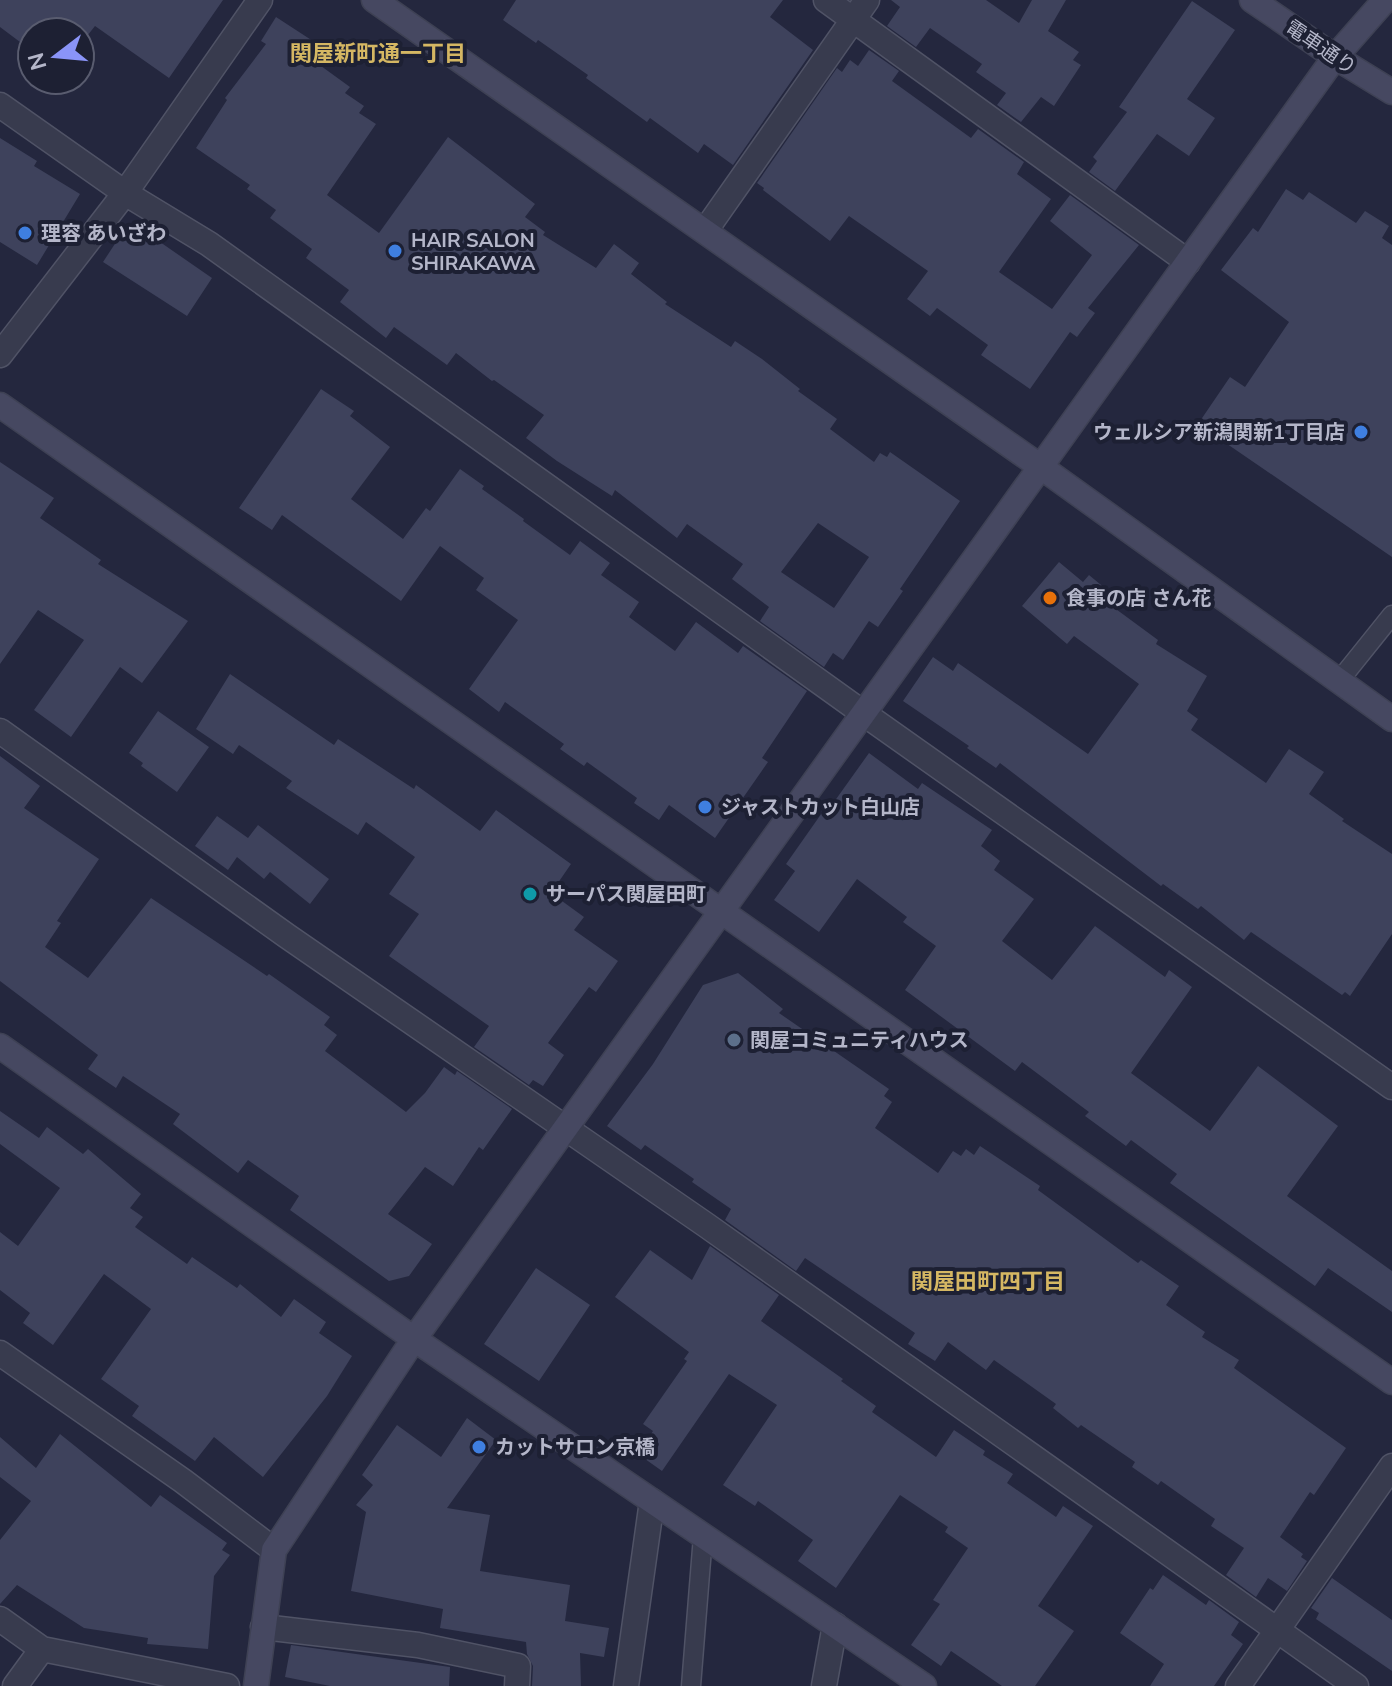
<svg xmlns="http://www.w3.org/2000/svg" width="1392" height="1686" font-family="'Nunito Sans','Noto Sans JP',sans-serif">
<rect width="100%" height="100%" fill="#24273e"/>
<path fill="#3e425c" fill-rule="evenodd" d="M0 0H223L169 78 95 26 80 45V32H32V51L0 27Z
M516 0H783L770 17 813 50 733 165 704 144 698 153 650 118 647 122 586 78 588 75 538 40 536 43 503 20Z
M891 0H986L1019 23 1032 0H1066L1048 31 1079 52 1073 60 1081 65 1054 106 1041 97 1021 122 997 105 1006 93 976 72 982 64 930 28 916 47 887 26 900 7Z
M1192 1 1235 30 1187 99 1215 118 1189 156 1157 134 1115 191 1089 172 1097 161 1093 157 1127 112 1119 107Z
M276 17 319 45 310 58 350 87 345 93 364 106 359 113 376 124 327 195 379 233 448 137 535 204 525 217 545 232 543 235 596 268 614 244 639 263 631 274 667 302 665 304 731 347 735 341 762 359 800 389 798 391 837 419 830 429 874 462 880 453 887 457 890 452 960 501 900 589 903 591 878 627 869 621 843 660 833 653 824 667 760 621 769 607 732 579 743 564 687 524 677 538 615 490 612 496 557 461 526 438 544 415 494 380 492 381 456 353 447 365 394 327 386 338 340 302 349 290 306 258 312 249 270 218 276 210 247 189 250 185 196 148 227 100 225 98 266 44 261 41ZM818 523 869 557 834 608 781 572Z
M869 50 899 71 892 81 971 138 978 129 1024 162 1017 174 1051 199 999 272 1052 309 1092 255 1050 221 1070 195 1139 245 1088 308 1095 313 1077 337 1070 332 1030 389 981 355 988 345 937 308 930 316 907 299 928 271 849 216 830 241 763 190 764 188 757 183 837 68 842 72 850 60 858 66Z
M0 138 37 161 34 166 80 194 37 265 0 242Z
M1286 189 1303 200 1309 192 1356 223 1365 211 1389 226 1382 238 1392 245V557L1198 424 1230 377 1245 387 1289 322 1221 270 1253 228 1258 232Z
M124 230 142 242 147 233 212 278 187 316 103 262Z
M321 389 354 411 350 416 390 447 351 499 403 539 426 508 430 511 460 469 484 486 482 489 524 519 523 521 570 555 580 541 610 563 601 575 639 602 629 617 675 651 696 622 738 653 743 646 807 691 762 758 768 762 715 838 669 805 659 820 634 803 637 798 587 762 584 766 560 749 564 744 505 702 499 712 469 689 518 620 476 590 484 578 440 546 401 601 282 515 272 530 239 508Z
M0 462 54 498 40 518 101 560 98 564 188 621 142 683 120 667 71 737 34 710 84 640 38 610 0 664Z
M1059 562 1083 582 1089 575 1112 594 1105 601 1158 640 1156 644 1207 676 1187 711 1198 719 1191 730 1266 783 1289 749 1324 772 1309 794 1344 819 1342 821 1392 854V934L1350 996 1345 992 1342 995 1251 932 1244 940 1201 906 1198 909 1163 884 1161 886 1000 763 996 768 967 748 969 746 903 701 933 657 953 671 958 663 1088 754 1139 684 1074 636 1067 644 1022 606Z
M230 674 334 745 338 739 414 789 416 785 480 831 496 810 571 864 551 893 584 917 574 930 618 961 596 992 589 987 548 1043 564 1055 543 1086 533 1080 529 1085 474 1047 489 1026 389 956 419 914 389 894 415 857 366 822 358 835 286 788 292 781 239 745 233 754 196 729Z
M158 711 209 747 177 792 141 766 143 763 129 753Z
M869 753 918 789 922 783 992 830 981 846 1000 861 994 870 1034 899 1002 941 1052 980 1095 926 1165 977 1169 970 1192 987 1131 1073 1210 1131 1258 1066 1338 1126 1287 1196 1392 1271V1312L1328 1268 1315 1286 1170 1183 1177 1174 1131 1140 1126 1146 1085 1116 1089 1112 1022 1062 1015 1071 905 990 936 946 903 922 907 917 857 879 819 932 774 900 795 871 786 864 831 800 834 802Z
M0 756 40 786 24 808 99 859 57 921 61 923 45 947 88 978 151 898 267 976 269 974 330 1017 324 1025 337 1035 325 1051 406 1112 425 1093 444 1067 455 1075 457 1071 512 1109 483 1150 479 1147 453 1186 425 1167 388 1214 432 1244 409 1276 389 1281 290 1210 299 1196 248 1160 238 1173 173 1124 180 1114 123 1076 116 1088 88 1069 98 1055 0 981Z
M217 816 248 838 258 825 329 879 310 904 270 872 264 879 237 857 228 870 195 846Z
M738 973 783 1009 779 1013 889 1089 884 1096 892 1102 875 1128 938 1173 953 1151 961 1156 966 1149 974 1155 980 1146 1040 1186 1038 1190 1138 1263 1141 1260 1179 1286 1166 1305 1205 1332 1202 1337 1239 1360 1234 1368 1346 1448 1314 1495 1310 1492 1280 1537 1303 1554 1301 1557 1307 1561 1287 1591 1268 1578 1256 1597 1226 1575 1244 1548 1211 1526 1215 1519 1161 1481 1158 1485 1132 1467 1135 1462 1081 1425 1078 1428 1053 1408 1056 1404 994 1360 986 1370 948 1342 935 1361 908 1344 915 1333 805 1258 796 1271 725 1220 731 1209 692 1182 694 1179 645 1145 641 1150 607 1126 653 1064 703 985Z
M0 1111 39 1138 47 1127 83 1154 88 1149 141 1194 130 1208 143 1217 135 1227 187 1264 192 1257 237 1288 240 1284 281 1317 294 1299 326 1322 319 1333 352 1356 327 1396 263 1477 214 1437 195 1461 132 1416 139 1406 101 1379 151 1309 104 1274 53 1345 23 1323 30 1313 0 1290V1232L18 1246 60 1188 0 1144Z
M710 1246 779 1295 761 1321 843 1379 841 1381 876 1406 872 1412 936 1457 954 1430 985 1451 983 1455 1013 1474 1007 1483 1056 1517 1063 1506 1093 1526 1038 1606 1074 1631 1035 1686H1002L951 1651 941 1666 911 1645 940 1604 933 1600 968 1548 945 1532 948 1527 900 1495 836 1588 798 1561 813 1540 758 1501 755 1506 723 1485 777 1405 729 1374 662 1471 638 1454 653 1431 643 1424 687 1361 684 1359 689 1352 615 1297 650 1250 692 1280Z
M536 1268 590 1305 539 1381 484 1344Z
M467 1418 496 1440 447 1508 490 1515 480 1571 570 1585 565 1621 609 1628 604 1657 580 1653 581 1686H532L533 1666 527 1654 526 1642 440 1628 443 1609 351 1591 366 1512 356 1505 373 1485 362 1475 397 1425 441 1457Z
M60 1434 151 1507 160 1495 227 1543 222 1550 230 1555 214 1576 208 1649 147 1644 148 1638 84 1628 17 1585 0 1604V1540L31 1501 0 1477V1437L36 1468Z
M1163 1575 1206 1605 1209 1600 1239 1622 1231 1635 1243 1644 1214 1686H1150L1164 1664 1120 1633 1150 1588 1153 1590Z
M1332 1578 1392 1620V1671L1316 1619 1319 1613 1311 1608Z
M291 1645 450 1667 449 1686H330L285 1677Z"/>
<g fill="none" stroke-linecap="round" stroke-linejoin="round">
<defs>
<path id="lane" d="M1339 681 1392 615
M691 1686 703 1536"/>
<path id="street" d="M826 0 1188 262
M0 105 125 193 209 244 863 713 1392 1087
M705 231 867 0
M0 355 125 193 260 0
M0 731 287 936 706 1225 1356 1686
M0 1353 183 1481 274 1550
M0 1619 42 1649 227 1686
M263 1627 418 1645 518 1666 517 1686
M15 1686 42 1649
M626 1686 652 1501
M824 1686 835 1625
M1238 1686 1392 1466"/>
<path id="secondary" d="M374 0 1041 467 1392 719
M1252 0 1335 57 1392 92
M0 405 1392 1382
M0 1046 414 1339 924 1686
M256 1686 274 1550 414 1339 1335 57 1385 0"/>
</defs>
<use href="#lane" stroke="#505366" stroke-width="21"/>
<use href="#street" stroke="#505366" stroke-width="27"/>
<use href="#secondary" stroke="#3e4154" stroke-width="27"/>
<use href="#lane" stroke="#383b4e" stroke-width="18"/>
<use href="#street" stroke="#383b4e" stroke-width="24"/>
<use href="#secondary" stroke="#464861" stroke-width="24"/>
</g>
<g fill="#3f7fe0" stroke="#1d2033" stroke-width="3">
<circle cx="25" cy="233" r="8"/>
<circle cx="395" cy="251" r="8"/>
<circle cx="1361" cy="432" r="8"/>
<circle cx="705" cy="807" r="8"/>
<circle cx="479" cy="1447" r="8"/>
</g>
<circle fill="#e8710a" stroke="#1d2033" stroke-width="3" cx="1050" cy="598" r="8"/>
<circle fill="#0f9aa8" stroke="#1d2033" stroke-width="3" cx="530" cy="894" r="8"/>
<circle fill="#5c6f8a" stroke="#1d2033" stroke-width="3" cx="734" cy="1040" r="8"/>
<g text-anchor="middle" stroke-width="8" stroke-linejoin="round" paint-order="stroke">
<g font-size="20" fill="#b4b6c9" stroke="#1d2033">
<text transform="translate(1321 47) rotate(34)" y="7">電車通り</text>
</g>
<g font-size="20" font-weight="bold" fill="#b4b6c9" stroke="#1d2033" text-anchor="start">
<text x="41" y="240">理容 あいざわ</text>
<text x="411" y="247">HAIR SALON<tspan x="411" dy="23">SHIRAKAWA</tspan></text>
<text x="1345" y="439" text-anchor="end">ウェルシア新潟関新1丁目店</text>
<text x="1066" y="605">食事の店 さん花</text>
<text x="721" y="814">ジャストカット白山店</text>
<text x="546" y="901">サーパス関屋田町</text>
<text x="750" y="1047">関屋コミュニティハウス</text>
<text x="495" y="1454">カットサロン京橋</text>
</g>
<g font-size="22" font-weight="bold" fill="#d5b763" stroke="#1d2033">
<text x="378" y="61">関屋新町通一丁目</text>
<text x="988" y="1289">関屋田町四丁目</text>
</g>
</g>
<g transform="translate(56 56) rotate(254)"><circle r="38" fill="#1d2033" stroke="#595c6f" stroke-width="2"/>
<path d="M0-6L14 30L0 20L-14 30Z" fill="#8a94f8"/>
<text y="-12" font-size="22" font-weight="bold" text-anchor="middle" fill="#b4b6c9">N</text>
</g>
</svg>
